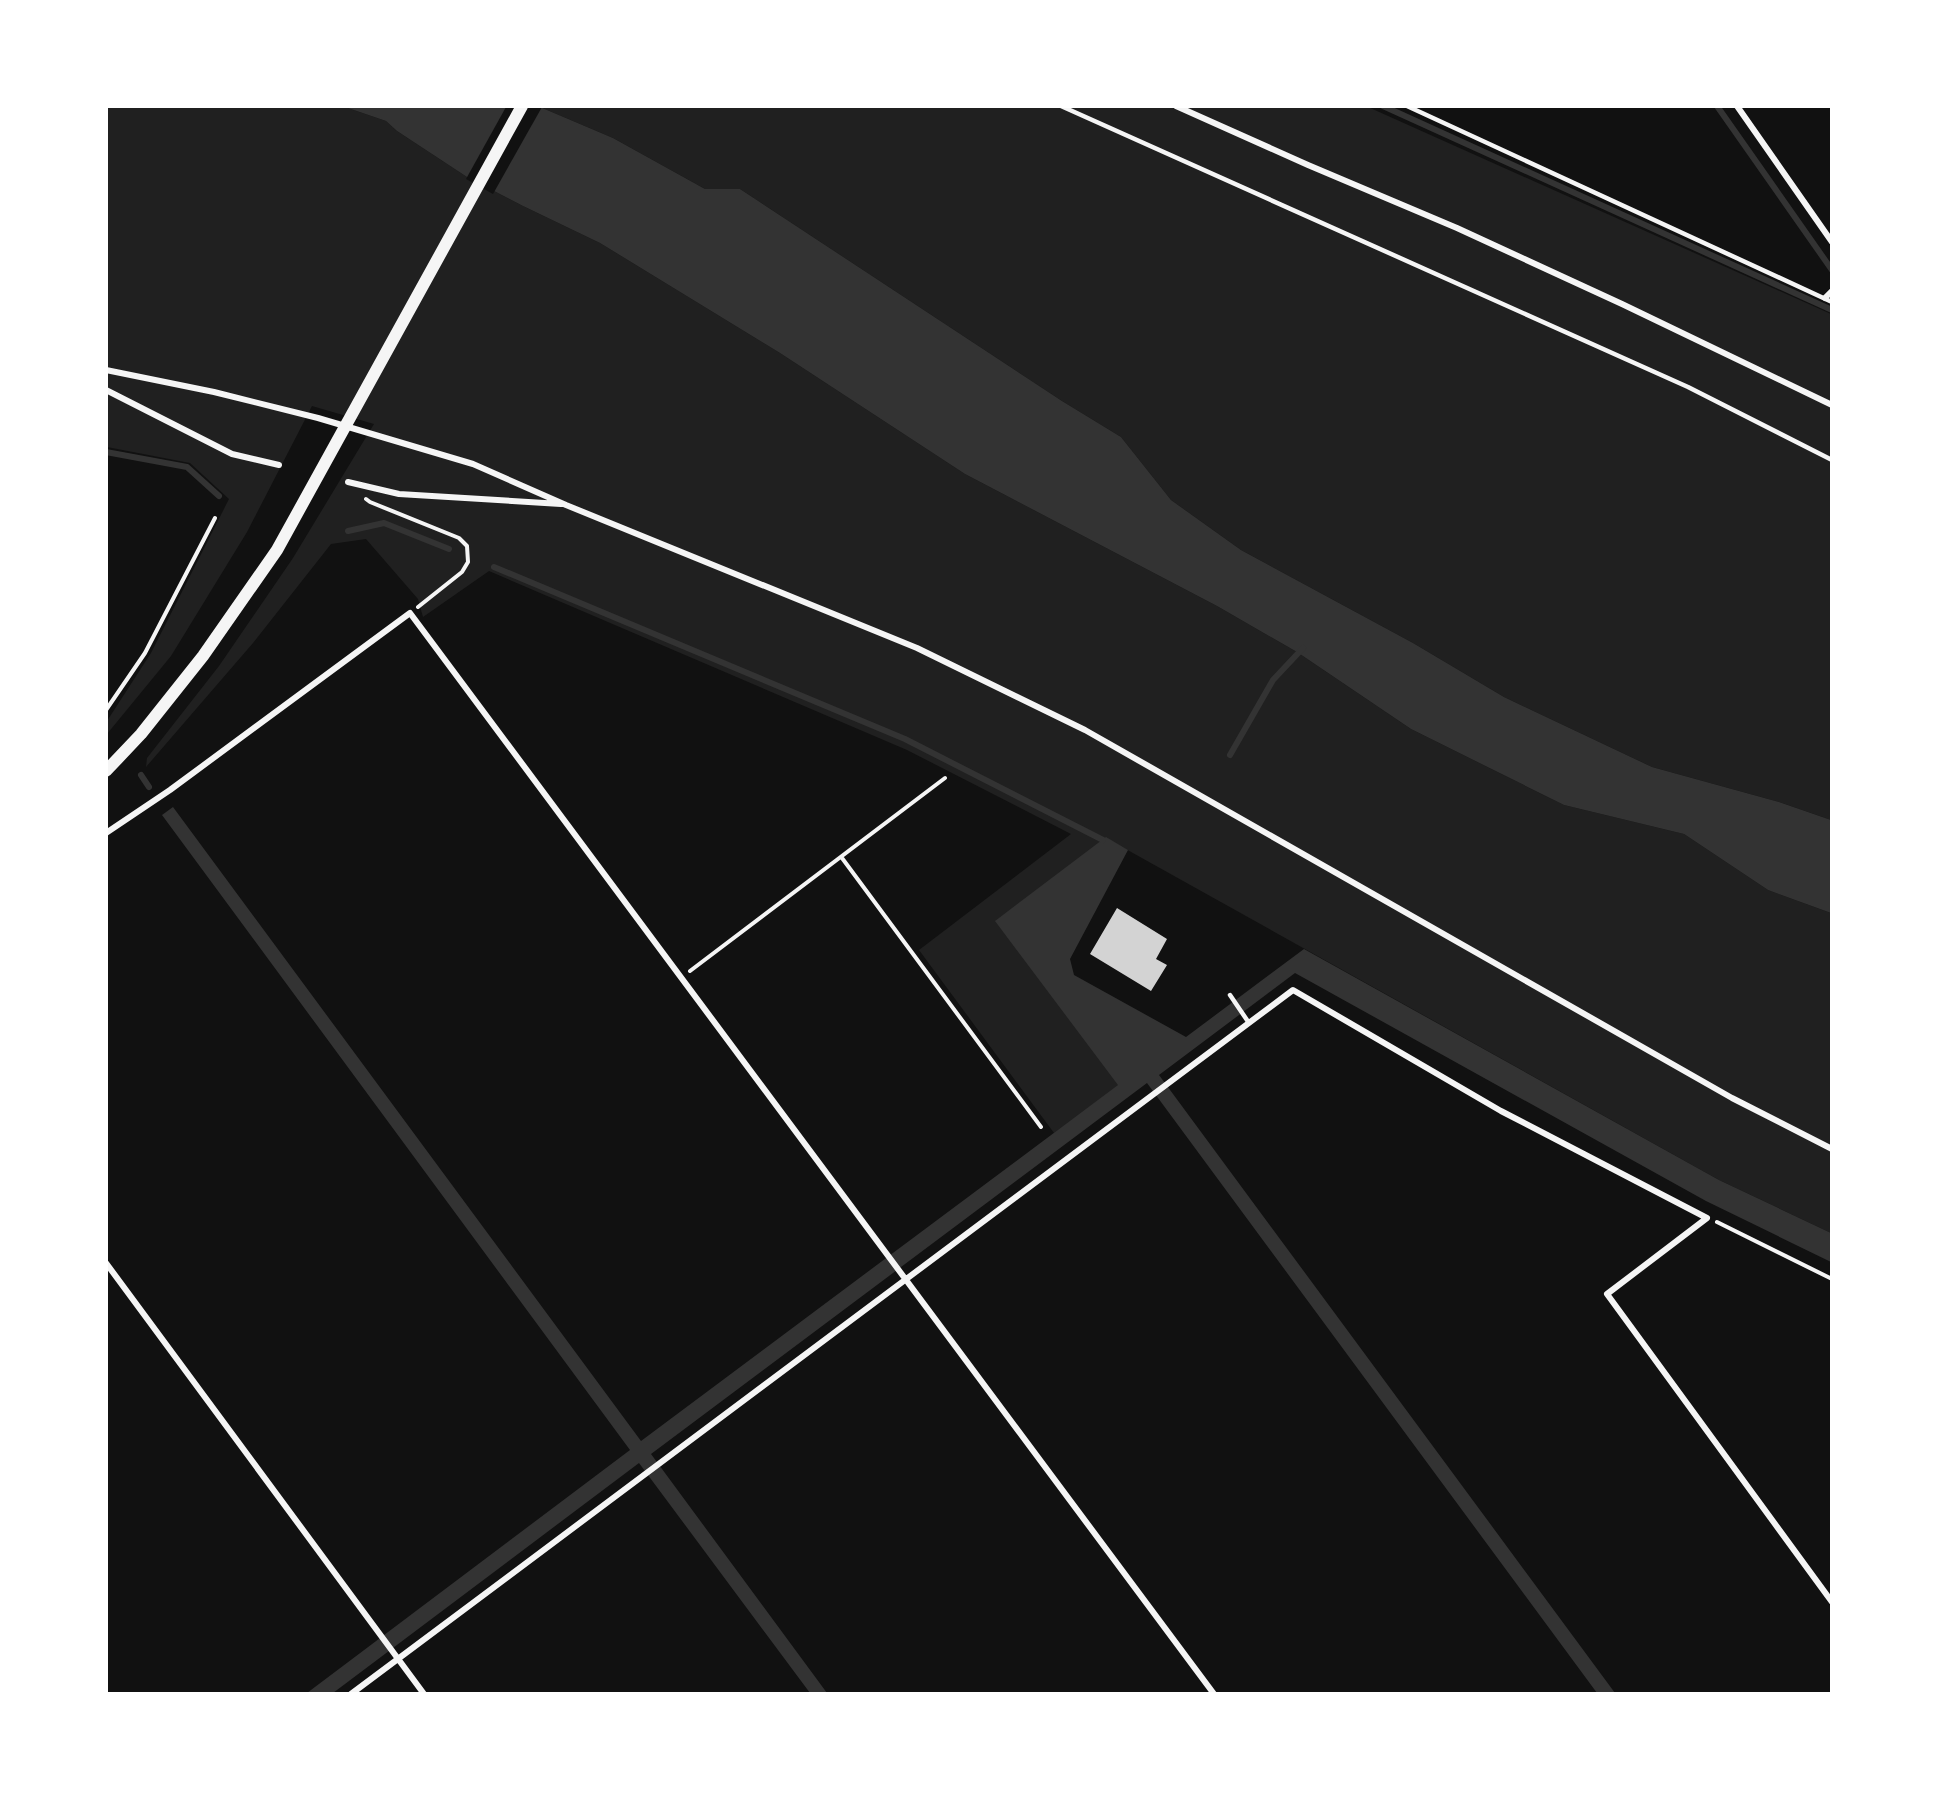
<svg xmlns="http://www.w3.org/2000/svg" width="1938" height="1800" font-family="Helvetica,sans-serif">
<rect width="100%" height="100%" fill="#111"/>
<path fill="#202020" d="M107 107H345L386 121 397 131 467 177 523 206 600 243 780 353 965 474 1217 606 1297 652 1411 729 1564 805 1684 834 1768 890 1831 913V1233L1719 1180 1106 838 996 921 1119 1085 1054 1133 919 950 1071 834 907 750 489 571 423 617 418 599 366 539 331 544 253 643 146 767 147 758 219 666 293 558 374 424 312 406 247 532 171 656 107 734V721L151 653 229 499 190 463 107 447Z
M540 107H1368L1831 314V820L1779 802 1652 767 1504 697 1413 643 1241 550 1171 500 1121 437 1062 401 740 189H705L613 138Z"/>
<path fill="#333" d="M345 107H540L613 138 705 189H740L1062 401 1121 437 1171 500 1241 550 1413 643 1504 697 1652 767 1779 802 1831 820V913L1768 890 1684 834 1564 805 1411 729 1297 652 1217 606 965 474 780 353 600 243 523 206 467 177 397 131 386 121Z
M173 807 641 1441 1118 1085 995 921 1106 837 1128 850 1070 959 1074 975 1186 1037 1304 949 1719 1180 1831 1233V1262L1706 1201 1295 973 1159 1075 1615 1693H1597L1147 1083 651 1454 827 1693H810L639 1463 333 1693H307L630 1450 162 815Z"/>
<path fill="#111" d="M506 107H542L493 194 466 179Z"/>
<g fill="none" stroke-linecap="round" stroke-linejoin="round">
<path stroke="#333" stroke-width="6" d="M1383 106 1832 310
M1717 106 1832 270
M106 452 187 467 219 496
M348 531 384 523 449 549
M494 567 905 739 1103 840
M1230 755 1273 680 1303 648
M141 775 149 787"/>
</g>
<path fill="#d3d3d3" d="M1117 908 1167 939 1156 959 1167 965 1151 991 1090 954Z"/>
<g fill="none" stroke-linecap="round" stroke-linejoin="round">
<path stroke="#f5f5f5" stroke-width="4" d="M366 499 370 502 459 538 467 546 468 562 462 572 418 607
M106 710 145 653 215 518
M842 858 1041 1127
M690 971 945 778
M1717 1222 1832 1279"/>
<path stroke="#f5f5f5" stroke-width="4.5" d="M1061 106 1688 387 1832 460
M1407 106 1832 302
M1230 995 1249 1023"/>
<path stroke="#f5f5f5" stroke-width="6" d="M1176 106 1308 165 1457 228 1622 304 1832 405
M1737 106 1832 242
M1825 298 1832 291
M106 370 214 392 318 418 473 464 566 505 917 648 1085 730 1732 1098 1832 1149
M106 390 232 454 279 465
M348 482 399 494 561 504
M106 833 170 790 410 613 1214 1694
M106 1263 424 1694
M351 1694 1293 990 1501 1111 1707 1218 1607 1294 1832 1602"/>
<path stroke="#f5f5f5" stroke-width="12" d="M106 771 141 734 203 656 277 550 522 106"/>
</g>
<rect width="1938" height="1800" fill="none" stroke="#ffffff" stroke-width="216"/>
</svg>
